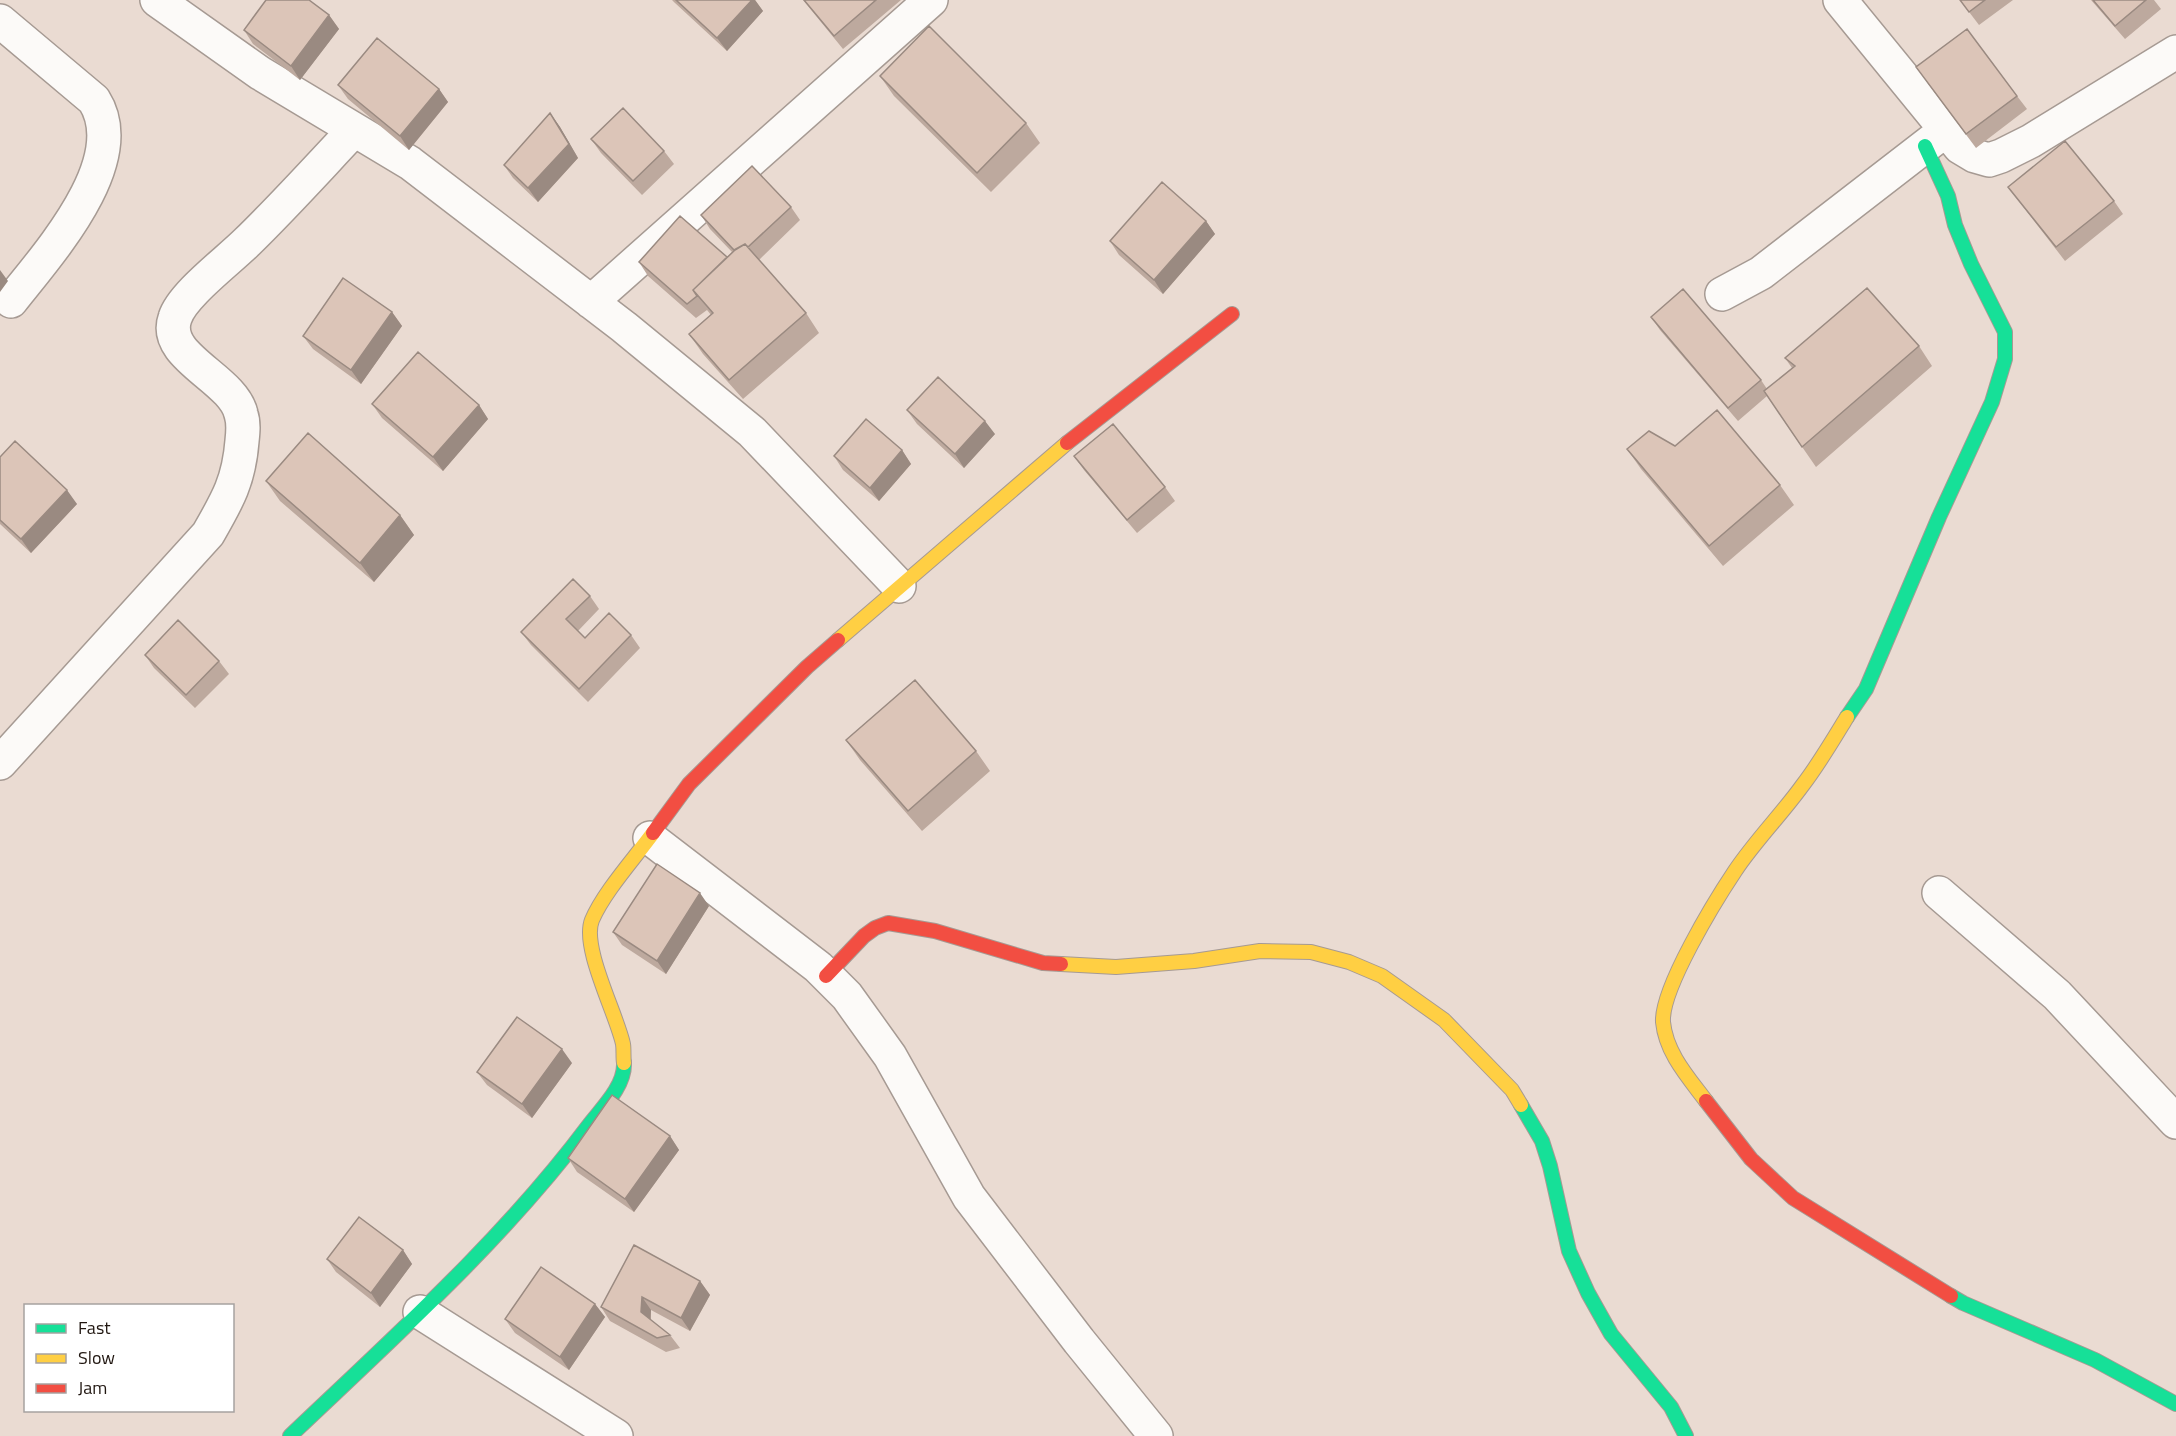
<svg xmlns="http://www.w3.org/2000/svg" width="2176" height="1436" font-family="'Titillium Web',sans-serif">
<rect width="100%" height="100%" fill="#eadbd2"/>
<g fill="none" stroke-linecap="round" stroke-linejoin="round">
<defs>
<path id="street" d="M157 0 260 73 410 163 624 327 752 432 899 586
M1840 0 1960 147 1975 156 1989 160 2001 156 2031 141 2176 52
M0 21 94 100C133 161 47 255 11 301
M1722 294 1761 273 1946 130
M591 302 931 0
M0 763 208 534C227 501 239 481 242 441 243 432 244 423 241 414 233 378 161 357 175 318 182 295 228 261 247 242 284 206 319 167 354 130
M650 838 818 967 847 996 890 1056 969 1197 1079 1341 1156 1436
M1939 893 2057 995 2176 1122
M420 1312 616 1436"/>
<path id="fast" d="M1847 717 1866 689 1939 517 1992 402 2005 359V332L1971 264 1955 225 1948 196 1925 146
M1521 1105 1542 1141 1550 1166 1569 1251 1588 1293 1611 1334 1671 1407 1686 1436
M1951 1296 1963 1303 2095 1360 2176 1404
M290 1436C394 1337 503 1240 589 1125 602 1108 625 1086 624 1063"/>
<path id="slow" d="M838 640 1067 443
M1061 964 1116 967 1194 961 1260 951 1311 952 1349 962 1382 976 1444 1020 1512 1090 1521 1105
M624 1063C623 1057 624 1050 623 1044 617 1015 581 947 592 920 604 892 634 859 653 833
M1706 1101C1688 1077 1666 1053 1663 1022 1661 989 1715 901 1735 871 1755 841 1781 815 1802 786 1819 764 1833 740 1847 717"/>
<path id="jam" d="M1067 443 1232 314
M653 833 689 784 807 667 838 640
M826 976 864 936 875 928 888 923 935 931 1043 963 1061 964
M1706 1101 1751 1159 1793 1198 1951 1296"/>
</defs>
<use href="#street" stroke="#a69a93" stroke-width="36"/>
<use href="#fast" stroke="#a69a93" stroke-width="16"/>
<use href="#slow" stroke="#a69a93" stroke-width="16"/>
<use href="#jam" stroke="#a69a93" stroke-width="16"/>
<use href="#street" stroke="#fcfaf8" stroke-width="33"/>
<use href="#fast" stroke="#16e098" stroke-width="14"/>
<use href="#slow" stroke="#ffcf43" stroke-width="14"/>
<use href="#jam" stroke="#f24e42" stroke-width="14"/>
</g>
<path fill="#bda99e" d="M672 0H755L763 11 727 51 675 3Z
M803 0H901L843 49Z
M1960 0H2013L1979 25Z
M2091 0H2154L2161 9 2125 39Z
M329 15 339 29 300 80 253 44 244 30Z
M880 76 1026 123 1040 143 991 192 894 96Z
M1926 81 2017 96 2027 109 1976 148Z
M338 85 439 89 448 102 409 150 348 99Z
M550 113 560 127 578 158 538 202 513 178 504 165Z
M591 139 664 151 674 164 642 195 601 153Z
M2008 187 2114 201 2123 214 2065 261 2018 200Z
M791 207 800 220 759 260 806 313 819 333 743 399 703 354 689 334 711 315 707 310 696 318 648 276 639 262 727 257 732 252 710 229 701 215Z
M1206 221 1215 234 1163 294 1119 255 1110 241Z
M392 312 402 326 361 384 313 349 303 336Z
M1651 317 1761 380 1767 389 1792 368 1785 358 1919 346 1932 366 1816 467 1767 396 1738 421 1660 330Z
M372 404 479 405 488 419 443 471 382 418Z
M907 410 995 434 964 468 917 424Z
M1675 446 1780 485 1794 505 1723 566 1641 469 1627 449Z
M902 450 911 464 879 501 843 470 834 456Z
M1074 456 1165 487 1175 501 1137 533 1084 470Z
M0 457 77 504 31 553 0 524Z
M266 481 400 515 414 535 374 582 280 501Z
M590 596 599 609 578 631 585 638 631 635 640 648 588 702 531 645 521 632Z
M145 655 219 661 229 674 195 708 154 668Z
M846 740 976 751 990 771 922 831 860 760Z
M709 906 666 974 622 945 613 932Z
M572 1063 532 1118 487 1085 477 1072Z
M670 1136 679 1150 634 1212 577 1172 568 1158Z
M403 1250 412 1264 380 1307 336 1272 327 1259Z
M700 1281 710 1295 690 1331 651 1310V1320L670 1335 680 1348 666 1352 610 1321 601 1307Z
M595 1304 605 1317 569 1370 515 1333 505 1319Z"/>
<path fill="#9a8a81" d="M752 0H755L763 11 727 51 717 38Z
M329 15 339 29 300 80 291 66Z
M439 89 448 102 409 150 400 136Z
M550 113 560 127 578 158 538 202 528 188Z
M1206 221 1215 234 1163 294 1154 280Z
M0 270 8 281 0 292Z
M392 312 402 326 361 384 351 370Z
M479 405 488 419 443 471 433 457Z
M985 421 995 434 964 468 955 454Z
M902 450 911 464 879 501 870 488Z
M67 490 77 504 31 553 21 539Z
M400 515 414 535 374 582 360 563Z
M700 893 709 906 666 974 657 961Z
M562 1049 572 1063 532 1118 522 1104Z
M670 1136 679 1150 634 1212 625 1199Z
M403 1250 412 1264 380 1307 371 1293Z
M700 1281 710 1295 690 1331 681 1318Z
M642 1297 651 1310 650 1326 641 1312Z
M595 1304 605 1317 569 1370 560 1357Z"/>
<path fill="#dcc5b8" stroke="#9a8a81" stroke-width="1.5" d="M266 0H309L329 15 291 66 244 30Z
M676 0H752L717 38Z
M804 0H876L834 36Z
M1960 0H1985L1969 12Z
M2093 0H2146L2115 26Z
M929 26 1026 123 977 173 880 76Z
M1967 29 2017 96 1966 134 1916 67Z
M377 38 439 89 400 136 338 85Z
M623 108 664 151 633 181 591 139Z
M550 113 569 144 528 188 504 165Z
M2065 141 2114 201 2056 247 2008 187Z
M752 166 791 207 748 247 745 244 734 250 701 215Z
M1162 182 1206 221 1154 280 1110 241Z
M680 216 727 257 693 290 697 296 687 304 639 262Z
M745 244 806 313 729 380 689 334 713 313 693 290 735 250Z
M343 278 392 312 351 370 303 336Z
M1867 288 1919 346 1802 447 1764 391 1795 366 1785 358Z
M1683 289 1761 380 1728 408 1651 317Z
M418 352 479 405 433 457 372 404Z
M938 377 985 421 955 454 907 410Z
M1717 410 1780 485 1709 546 1627 449 1649 431 1675 446Z
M866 419 902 450 870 488 834 456Z
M1113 424 1165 487 1127 520 1074 456Z
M308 433 400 515 360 563 266 481Z
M15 441 67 490 21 539 0 520V457Z
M573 579 590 596 566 619 585 638 609 613 631 635 579 689 521 632Z
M178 620 219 661 186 695 145 655Z
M915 680 976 751 908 811 846 740Z
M657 864 700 893 657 961 613 932Z
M517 1017 562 1049 522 1104 477 1072Z
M612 1095 670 1136 625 1199 568 1158Z
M359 1217 403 1250 371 1293 327 1259Z
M634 1245 700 1281 681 1318 642 1297 641 1312 670 1335 657 1338 601 1307Z
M541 1267 595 1304 560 1357 505 1319Z"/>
<rect x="24" y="1304" width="210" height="108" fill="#ffffff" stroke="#a6a2a0" stroke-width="1.5"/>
<rect x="36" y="1324" width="30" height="9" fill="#16e098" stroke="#a6a2a0" stroke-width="1.5"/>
<text x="78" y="1334" font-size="18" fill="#211711">Fast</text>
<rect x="36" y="1354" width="30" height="9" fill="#ffcf43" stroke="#a6a2a0" stroke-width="1.5"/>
<text x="78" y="1364" font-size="18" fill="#211711">Slow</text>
<rect x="36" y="1384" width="30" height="9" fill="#f24e42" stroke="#a6a2a0" stroke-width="1.5"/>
<text x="78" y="1394" font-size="18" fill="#211711">Jam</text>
</svg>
